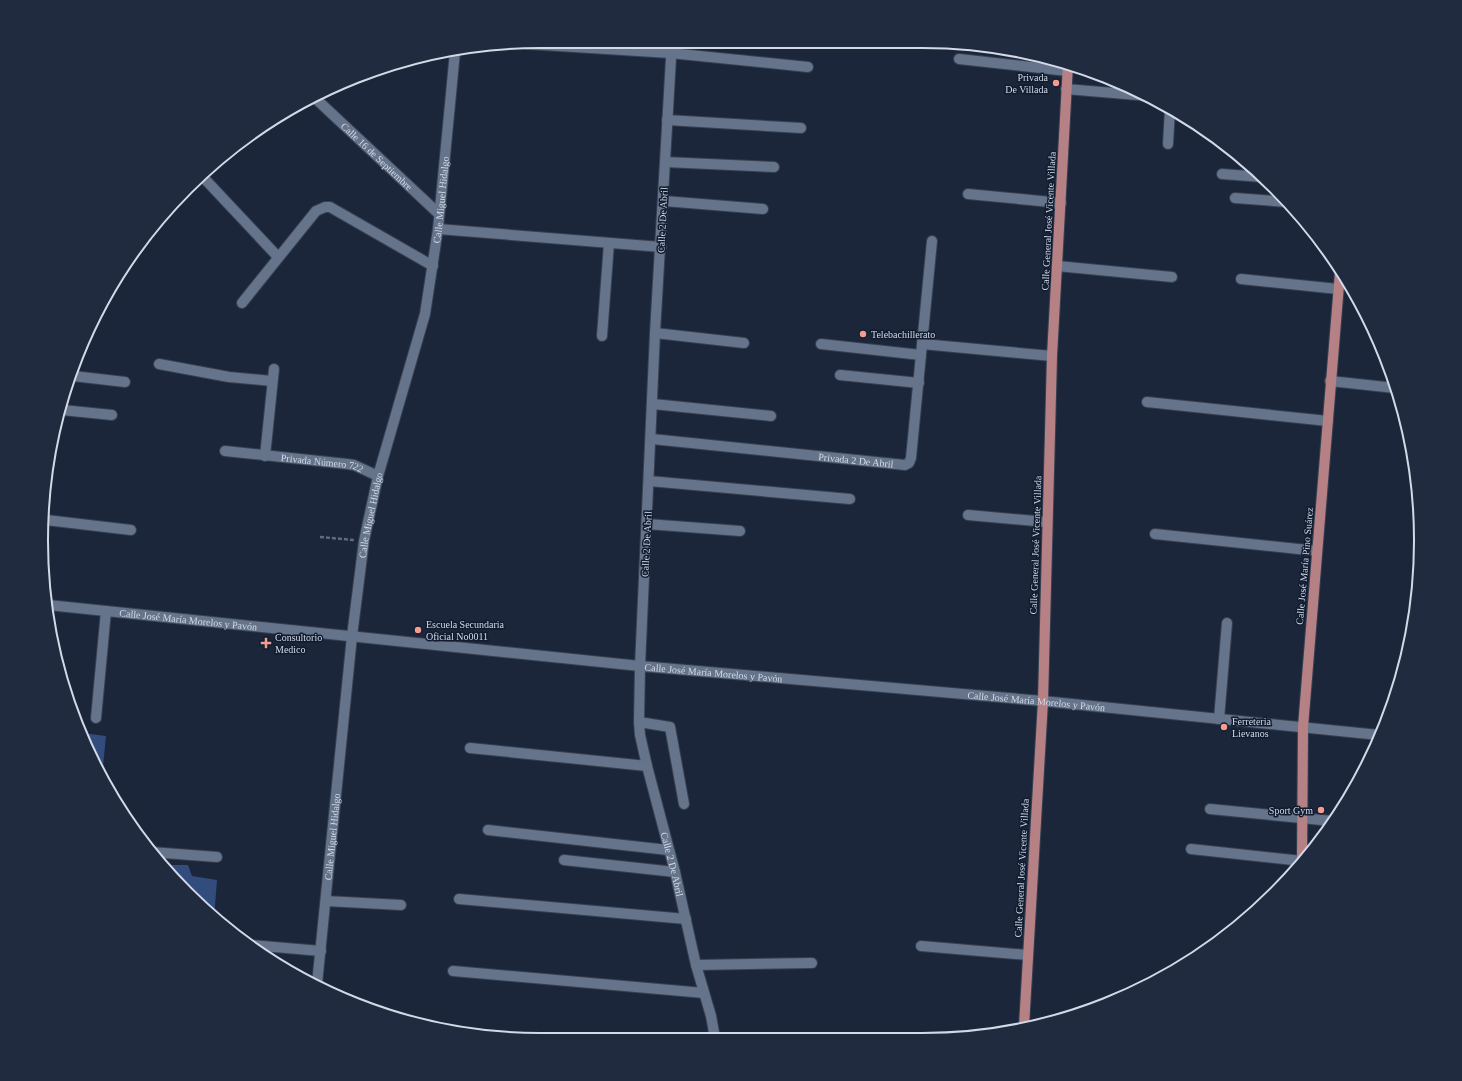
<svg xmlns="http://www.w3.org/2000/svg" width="1462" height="1081" font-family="'Times New Roman',serif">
<rect width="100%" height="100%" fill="#1b263b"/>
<path fill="#314c7d" d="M82 733 106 736 102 777Z
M164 865H188L192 876 217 880 214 918Z"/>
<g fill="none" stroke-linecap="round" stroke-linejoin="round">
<defs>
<g id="minor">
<path id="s1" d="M672 41 655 333 640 666 639 722 640 735 647 766 675 872 696 965 711 1016 715 1038"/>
<path d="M527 44 670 53 808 67"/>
<path d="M959 59 1067 71"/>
<path d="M1066 89 1149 96"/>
<path id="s2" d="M315 98 439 214"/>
<path d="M667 120 801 128"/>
<path d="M1168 144 1170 109"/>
<path d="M665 162 774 167"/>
<path d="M1222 174 1262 177"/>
<path d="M202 176 278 257"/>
<path d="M968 194 1061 203"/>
<path d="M1235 198 1288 202"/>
<path d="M664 201 763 209"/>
<path d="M438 229 661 247"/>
<path d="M1057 266 1172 277"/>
<path d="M1241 279 1338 289"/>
<path d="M242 303 316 211 325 207H330L433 266"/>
<path d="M655 333 744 343"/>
<path d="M602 336 609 243"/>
<path d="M821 344 921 355"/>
<path d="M922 344 1052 356"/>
<path d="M159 364 229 377 272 381"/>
<path d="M840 375 919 383"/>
<path d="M73 376 125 382"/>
<path d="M1330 381 1395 388"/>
<path d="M1147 402 1328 421"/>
<path d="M653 404 771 416"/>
<path d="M62 410 112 415"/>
<path id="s3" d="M652 439 905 465 909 463 911 458 932 241"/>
<path id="s4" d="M225 451 347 464 354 465 378 476"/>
<path d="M265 456 274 369"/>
<path d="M649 481 850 499"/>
<path d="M968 515 1047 522"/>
<path d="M46 520 131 530"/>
<path d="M647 524 740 531"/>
<path d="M1155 534 1317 551"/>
<path id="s5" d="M48 605 640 666 1043 701 1379 735"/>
<path d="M96 718 106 611"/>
<path d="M1219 719 1227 623"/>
<path d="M639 722 670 727 684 804"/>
<path d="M470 748 647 766"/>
<path d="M1210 809 1332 821"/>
<path d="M488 830 668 850"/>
<path d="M1191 849 1302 861"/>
<path d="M151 852 217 857"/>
<path d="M564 860 675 872"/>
<path d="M459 899 686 919"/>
<path d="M326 901 401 905"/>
<path d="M251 945 321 951"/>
<path d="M921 946 1028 955"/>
<path d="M696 965 812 963"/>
<path d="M453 971 704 993"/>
<path id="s6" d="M317 984 352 636 364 541 378 476 425 314 438 229 455 52"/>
</g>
<path id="major" d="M1302 863 1303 727 1340 272
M1024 1026 1043 701 1052 356 1068 64"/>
</defs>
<use href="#minor" stroke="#364051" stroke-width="12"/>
<use href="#major" stroke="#364051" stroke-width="12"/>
<path stroke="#616b7d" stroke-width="2.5" stroke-dasharray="4 2" stroke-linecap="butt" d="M320 537 354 540"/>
<use href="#minor" stroke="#65738b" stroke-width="10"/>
<use href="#major" stroke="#b58184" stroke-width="10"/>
</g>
<g fill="#f59c90" stroke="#111c30" stroke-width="1.5">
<circle cx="1056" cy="83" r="4"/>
<circle cx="863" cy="334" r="4"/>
<circle cx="418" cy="630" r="4"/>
<path d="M264 637h4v4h4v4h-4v4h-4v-4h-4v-4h4z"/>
<circle cx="1224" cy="727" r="4"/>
<circle cx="1321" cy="810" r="4"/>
</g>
<g text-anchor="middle" stroke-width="3" stroke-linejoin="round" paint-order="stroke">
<g font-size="10" fill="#d2dae8" stroke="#111c30" text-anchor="start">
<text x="1048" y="81" text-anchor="end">Privada<tspan x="1048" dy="12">De Villada</tspan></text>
<text x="871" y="338">Telebachillerato</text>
<text x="426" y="628">Escuela Secundaria<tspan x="426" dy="12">Oficial No0011</tspan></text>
<text x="275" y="641">Consultorio<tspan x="275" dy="12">Medico</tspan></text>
<text x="1232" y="725">Ferreteria<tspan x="1232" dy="12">Lievanos</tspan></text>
<text x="1313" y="814" text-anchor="end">Sport Gym</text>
</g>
<g font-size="10" fill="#d2dae8" stroke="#111c30">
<text dy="4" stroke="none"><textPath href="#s2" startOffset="85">Calle 16 de Septiembre</textPath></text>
<text dy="4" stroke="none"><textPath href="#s6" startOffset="796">Calle Miguel Hidalgo</textPath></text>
<text transform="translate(662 220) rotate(-87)" y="4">Calle 2 De Abril</text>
<text transform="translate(1048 221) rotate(-87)" y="4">Calle General José Vicente Villada</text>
<text dy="4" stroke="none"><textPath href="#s3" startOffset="205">Privada 2 De Abril</textPath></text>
<text dy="4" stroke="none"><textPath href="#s4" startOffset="98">Privada Número 722</textPath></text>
<text dy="4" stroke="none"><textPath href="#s6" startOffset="472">Calle Miguel Hidalgo</textPath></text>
<text transform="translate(646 544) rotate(-87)" y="4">Calle 2 De Abril</text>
<text transform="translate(1035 545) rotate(-88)" y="4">Calle General José Vicente Villada</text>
<text transform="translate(1304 566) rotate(-85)" y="4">Calle José María Pino Suárez</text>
<text dy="4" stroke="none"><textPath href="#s5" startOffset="141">Calle José María Morelos y Pavón</textPath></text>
<text dy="4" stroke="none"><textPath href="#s5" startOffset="669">Calle José María Morelos y Pavón</textPath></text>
<text dy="4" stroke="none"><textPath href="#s5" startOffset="993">Calle José María Morelos y Pavón</textPath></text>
<text dy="4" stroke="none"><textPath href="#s6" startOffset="148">Calle Miguel Hidalgo</textPath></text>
<text dy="4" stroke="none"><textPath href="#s1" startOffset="828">Calle 2 De Abril</textPath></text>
<text transform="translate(1021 868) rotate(-87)" y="4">Calle General José Vicente Villada</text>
</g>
</g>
<path d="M0 0H1462V1081H0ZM540 48H922A492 492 0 0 1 1414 540V541A492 492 0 0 1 922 1033H540A492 492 0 0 1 48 541V540A492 492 0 0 1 540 48Z" fill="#202b3f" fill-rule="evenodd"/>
<path fill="none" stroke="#d2dae8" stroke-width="2" d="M540 48H922A492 492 0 0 1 1414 540V541A492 492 0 0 1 922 1033H540A492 492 0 0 1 48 541V540A492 492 0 0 1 540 48Z"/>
</svg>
